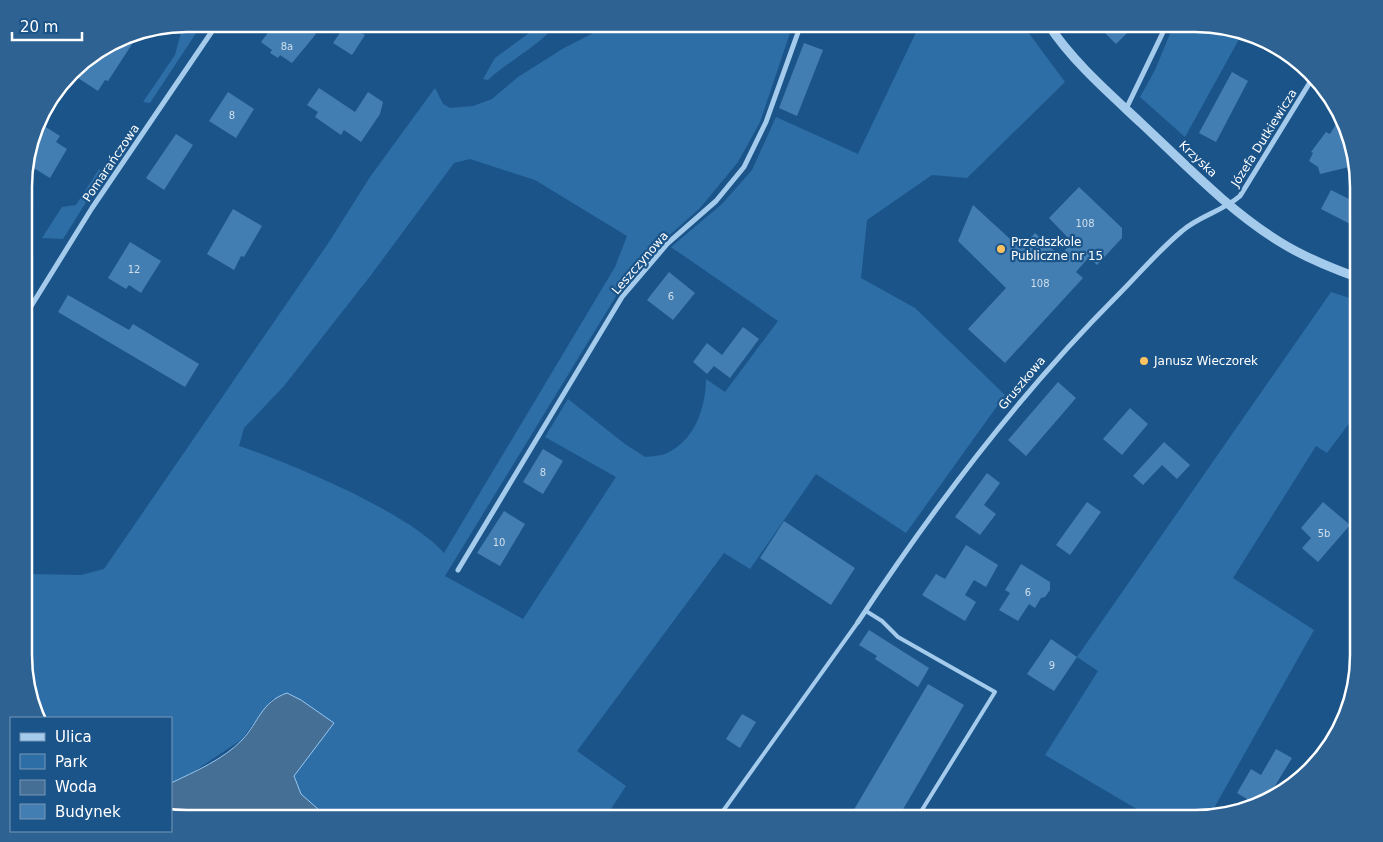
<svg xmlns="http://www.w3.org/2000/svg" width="1383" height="842" font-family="'DejaVu Sans',sans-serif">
<rect width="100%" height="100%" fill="#1b5489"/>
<path fill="#2e6ea7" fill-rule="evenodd" d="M202 24 150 103 143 102 175 55 183 25Z
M541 24H556C542 44 507 62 488 80L483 79 495 58Z
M611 24H793L760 122 738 162 700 208 663 241 621 288 445 576 523 619 616 477 545 437 568 399 625 444 645 457C651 456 660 456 665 454 694 442 706 408 706 379L725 392 778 321 671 247 722 204 752 170 776 117 858 154 920 24H1022L1065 82 967 178 932 175 867 220 861 278 915 308 1005 395 906 533 816 474 750 569 724 553 577 751 626 786 605 818H321C317 805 306 803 300 792 286 766 281 727 273 698L241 740 190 774 171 783V718H41L25 675V574L81 575 104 569 329 242 370 177 435 88 443 104 450 108 473 106 492 99 518 77 564 48ZM470 159 535 180 627 236 615 267 444 553C408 512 292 464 239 446L244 428 284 386 371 275 454 163Z
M1174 24H1195L1243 32 1185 137 1140 97 1155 70Z
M99 169 103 175 63 239 42 238 62 207 76 205Z
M1331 292 1359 301V410L1327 453 1316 446 1233 578 1314 630 1209 817 1152 818 1045 755 1098 671 1077 657Z"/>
<path fill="#466f96" stroke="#97c7ef" d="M287 693 301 700 334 723 294 776 301 794 318 809 321 818H188L171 816V783C194 772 224 759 242 740 259 722 261 702 287 693Z"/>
<path fill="#437eb2" d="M268 24H301L316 34 292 63 280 55 278 58 270 53 272 50 261 42 270 30 265 27Z
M346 24 365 35 352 55 333 43Z
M1096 24H1127L1131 29 1116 44Z
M131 35 136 38 108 81 105 80 98 91 78 78 91 57 125 36Z
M804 43 823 50 797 116 779 108Z
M1232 72 1248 81 1216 142 1199 133Z
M319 88 355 112 368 92 383 102 380 114 361 142 344 130 341 135 315 117 318 112 307 105Z
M228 92 254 109 236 138 209 121Z
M1338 121 1343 124 1351 153 1347 160 1349 167 1320 174 1318 167 1309 161 1313 153 1311 152 1326 132 1330 134Z
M41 124 60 136 56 142 67 149 50 178 32 167 34 165 27 161 35 134Z
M176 134 193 145 164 190 146 178Z
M1079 187 1122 228V238L1097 265 1089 257 1076 272 1083 278 1005 363 968 329 1006 288 958 241 973 205 1021 249 1035 233 1060 256 1072 242 1049 218Z
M1331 190 1359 204 1358 228 1321 209Z
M25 202 31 206 25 216Z
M233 209 262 226 244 257 241 256 234 270 207 254Z
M130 242 161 261 141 293 129 285 126 289 108 278Z
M669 272 695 293 673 320 647 300Z
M68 295 129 330 133 324 199 364 185 387 58 312Z
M743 327 759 339 730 378 714 366 707 374 693 362 707 343 722 355Z
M1058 382 1076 398 1026 456 1008 440Z
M1130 408 1148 424 1122 455 1103 439Z
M1164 442 1190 465 1177 479 1162 465 1143 485 1133 476Z
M543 449 563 461 543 494 523 482Z
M987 473 1000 483 984 505 996 514 980 535 955 517Z
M1087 502 1101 512 1070 555 1056 545Z
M1323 502 1350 525 1318 562 1302 548 1311 538 1301 528Z
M504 511 525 524 500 566 477 553Z
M784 521 855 568 831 605 760 558Z
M966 545 998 565 986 587 974 580 965 595 976 602 965 621 922 595 936 574 945 579Z
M1021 564 1050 582V590L1045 597 1041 598 1035 608 1029 604 1018 621 999 610 1010 593 1005 590Z
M869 630 929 668 918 687 875 659 877 656 859 645Z
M1051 639 1077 657 1054 691 1027 674Z
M928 684 964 705 898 818H849Z
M742 714 756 722 740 748 726 739Z
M1276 749 1292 758 1267 799 1242 807 1247 799 1237 793 1251 769 1261 775Z"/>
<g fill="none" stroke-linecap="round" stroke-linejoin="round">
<path stroke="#a4cbec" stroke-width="4" d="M1351 579 1359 583
M866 611 882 621 898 637 995 692 917 818
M718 818 858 622"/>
<path stroke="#a4cbec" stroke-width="5" d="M1126 109 1167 24
M25 316 92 208 217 24
M458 570 622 297 668 243 716 201 744 167 766 122 801 24
M858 622C935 505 1019 394 1118 295 1139 274 1159 250 1182 231 1199 216 1223 211 1240 196L1312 79"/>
<path stroke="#a4cbec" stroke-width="9" d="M1048 24C1072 61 1109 93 1141 123 1185 164 1228 210 1280 242 1304 257 1331 268 1359 278"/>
</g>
<g fill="#fec360" stroke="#1b5489" stroke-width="2">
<circle cx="1001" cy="249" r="5"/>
<circle cx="1144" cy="361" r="5"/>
</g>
<g text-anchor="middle" stroke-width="4.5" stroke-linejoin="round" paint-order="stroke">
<g font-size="10" fill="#d0dfec">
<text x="287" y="50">8a</text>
<text x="232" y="119">8</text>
<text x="1085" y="227">108</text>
<text x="134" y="273">12</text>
<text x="1040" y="287">108</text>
<text x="671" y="300">6</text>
<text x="543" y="476">8</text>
<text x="1324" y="537">5b</text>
<text x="499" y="546">10</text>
<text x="1028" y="596">6</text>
<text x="1052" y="669">9</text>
</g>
<g font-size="12" fill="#fff" stroke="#1b5489">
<text transform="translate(1264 138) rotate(-58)" y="4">Józefa Dutkiewicza</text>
<text transform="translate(1198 159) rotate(43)" y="4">Krzyska</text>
<text transform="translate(111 163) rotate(-56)" y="4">Pomarańczowa</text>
<text transform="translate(640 263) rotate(-49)" y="4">Leszczynowa</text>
<text transform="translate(1022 383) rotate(-50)" y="4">Gruszkowa</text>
</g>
<g font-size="12" fill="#fff" stroke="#1b5489" text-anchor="start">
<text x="1011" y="246">Przedszkole<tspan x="1011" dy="14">Publiczne nr 15</tspan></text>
<text x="1154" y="365">Janusz Wieczorek</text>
</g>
</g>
<path d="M0 0H1383V842H0ZM187 32H1195A155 155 0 0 1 1350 187V655A155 155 0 0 1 1195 810H187A155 155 0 0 1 32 655V187A155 155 0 0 1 187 32Z" fill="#2d6292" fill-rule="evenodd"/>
<path fill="none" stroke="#fff" stroke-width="2.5" d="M187 32H1195A155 155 0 0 1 1350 187V655A155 155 0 0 1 1195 810H187A155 155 0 0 1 32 655V187A155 155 0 0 1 187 32Z"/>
<rect x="10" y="717" width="162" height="115" fill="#1b5489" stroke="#7698b8"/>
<rect x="20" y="733" width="25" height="8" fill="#a4cbec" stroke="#7698b8"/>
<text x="55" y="742" font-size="15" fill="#ffffff">Ulica</text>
<rect x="20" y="754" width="25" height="15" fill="#2e6ea7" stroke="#7698b8"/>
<text x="55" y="767" font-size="15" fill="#ffffff">Park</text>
<rect x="20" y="780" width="25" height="15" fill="#466f96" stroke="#7698b8"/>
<text x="55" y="792" font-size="15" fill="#ffffff">Woda</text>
<rect x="20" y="804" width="25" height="15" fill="#437eb2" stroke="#7698b8"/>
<text x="55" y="817" font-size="15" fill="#ffffff">Budynek</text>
<path d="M12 32v8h70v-8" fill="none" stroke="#ffffff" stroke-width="2.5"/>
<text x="20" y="32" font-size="15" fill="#ffffff" stroke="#1b5489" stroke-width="4" paint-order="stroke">20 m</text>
</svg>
